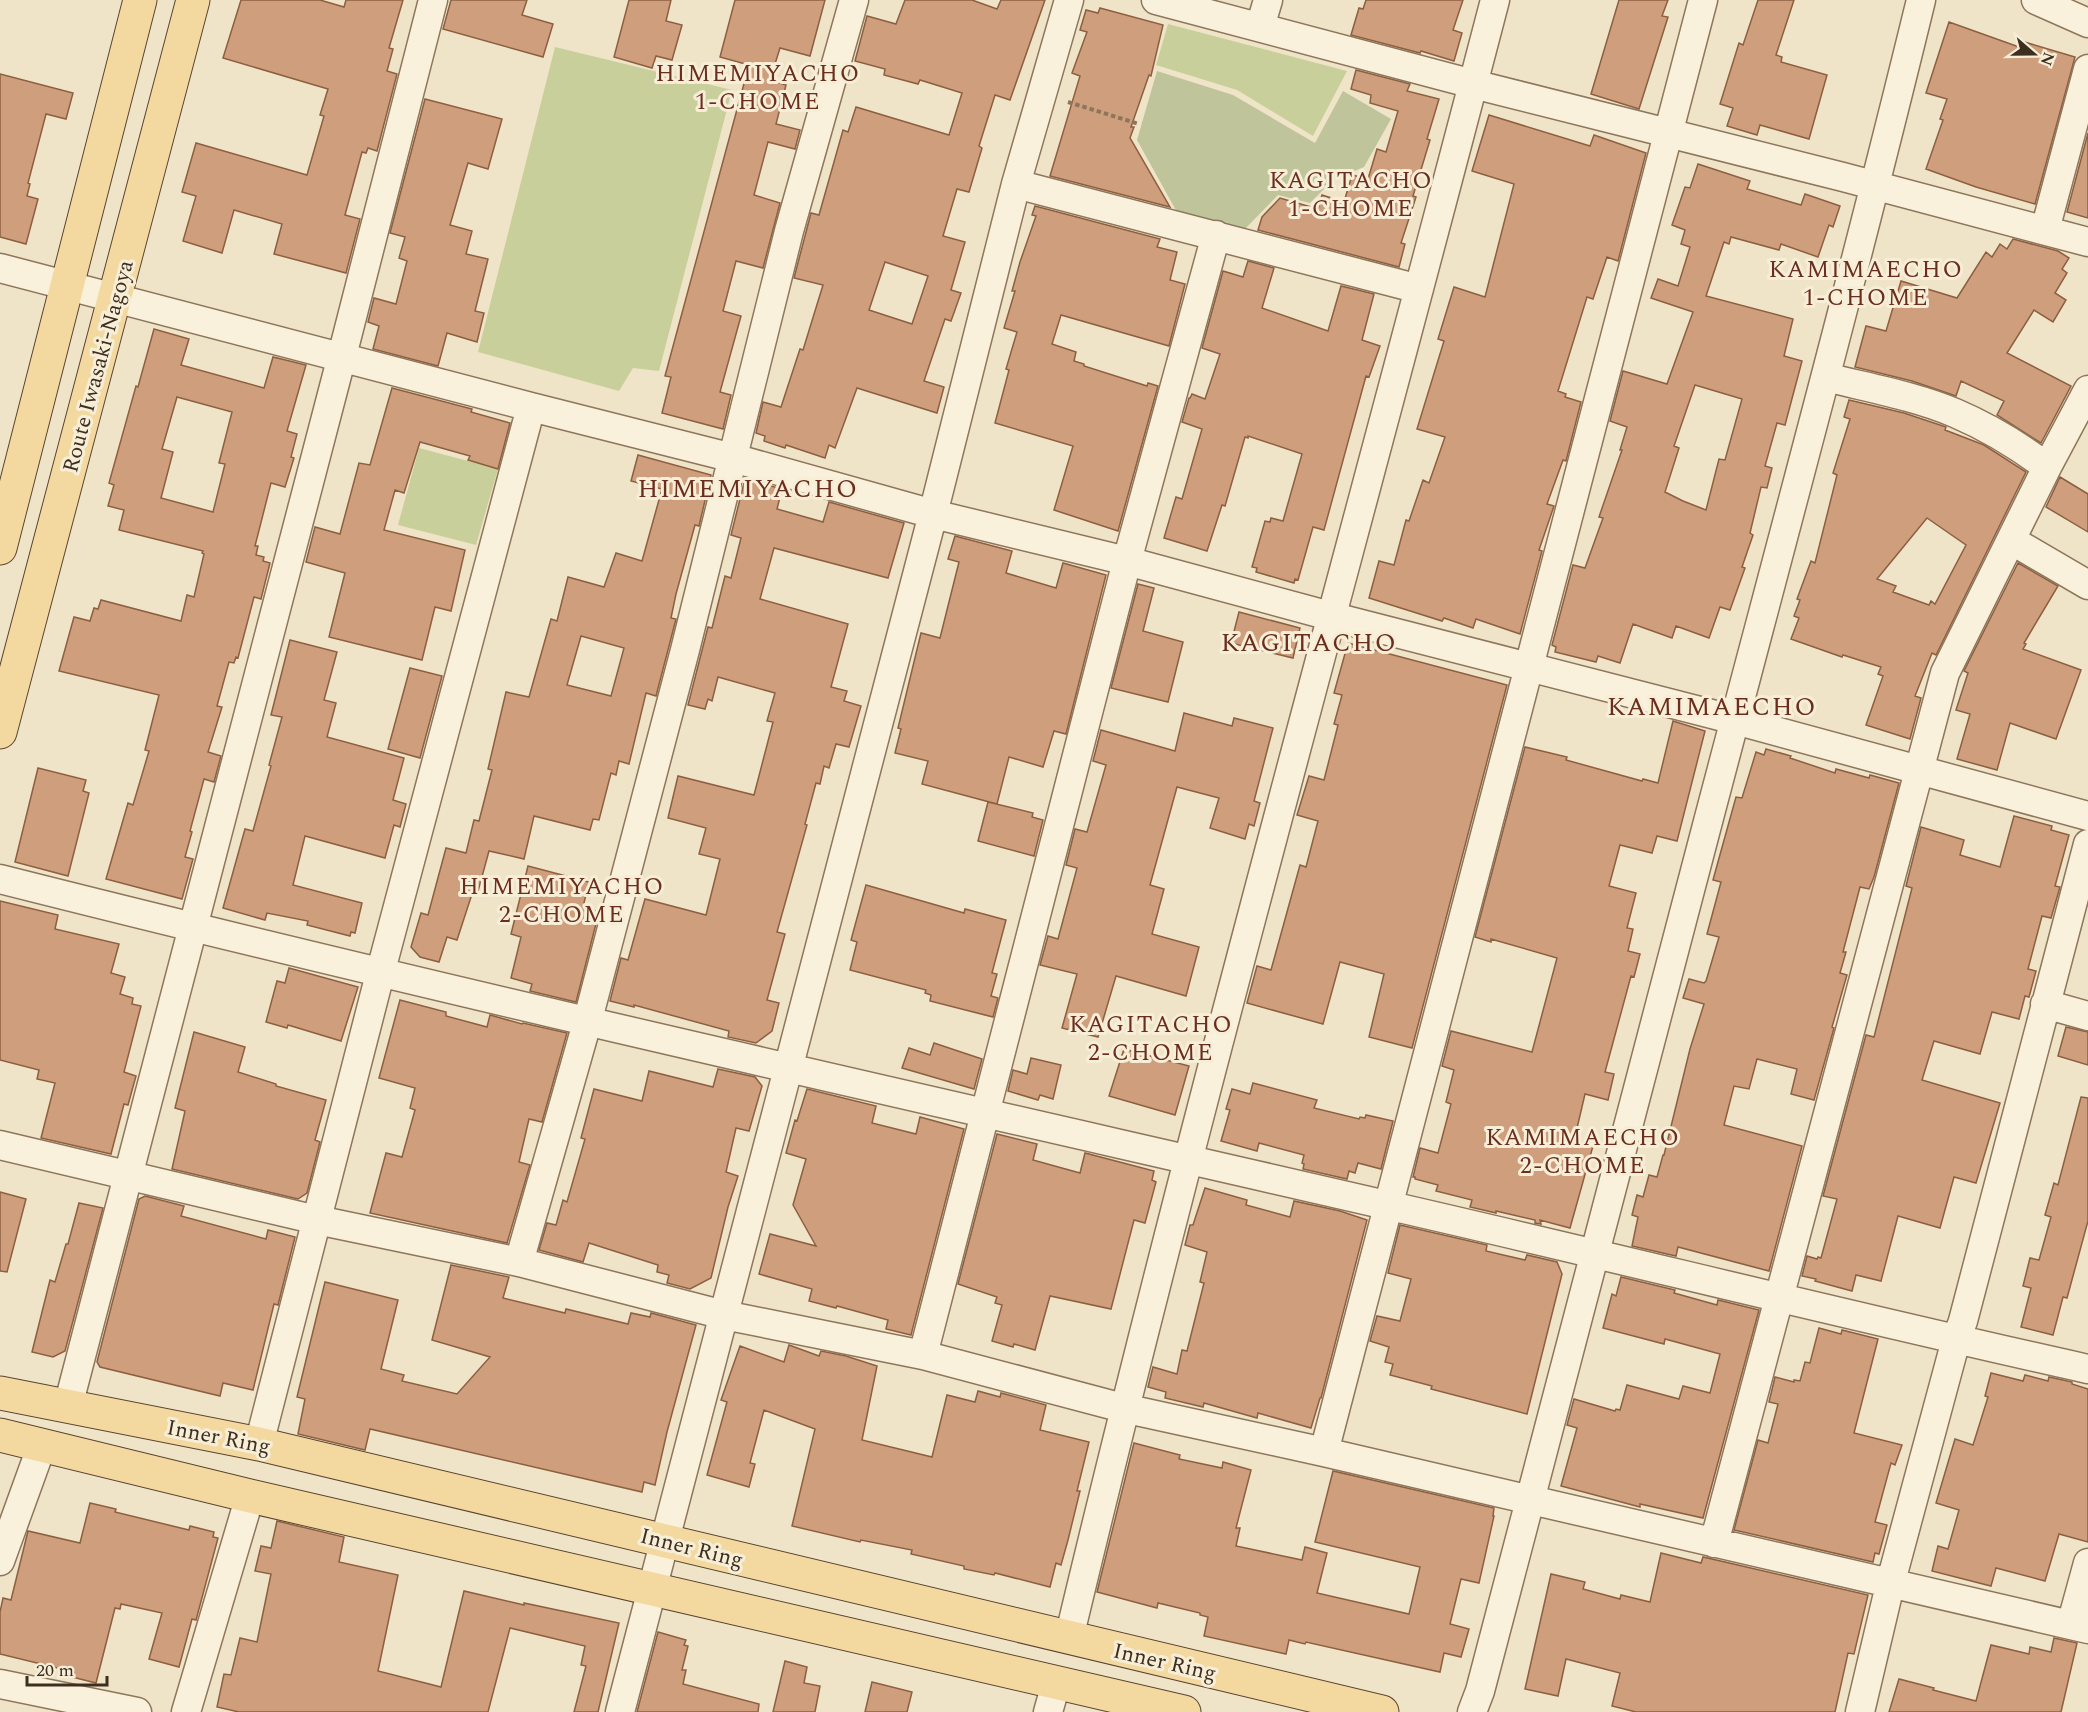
<svg xmlns="http://www.w3.org/2000/svg" width="2088" height="1712" font-family="Spectral,serif">
<rect width="100%" height="100%" fill="#f0e4c8"/>
<path fill="#c9cf9b" d="M1168 24 1347 71 1313 136 1237 90 1156 65Z
M555 47 732 90 659 371 633 368 619 391 478 352Z
M419 448 498 469 476 545 398 525Z"/>
<path fill="#bfc49a" d="M1157 71 1233 95 1315 143 1343 91 1391 119 1364 167 1333 180 1310 203 1278 195 1243 231 1178 214 1137 140Z"/>
<path fill="#cf9f7d" stroke="#8d5f41" stroke-width="1.5" fill-rule="evenodd" d="M241 0H320L344 7 346 0H403L389 48 393 49 387 71 397 74 377 151 368 148 366 153 362 152 345 215 360 219 346 273 274 254 282 224 234 210 222 253 183 241 196 196 182 192 196 143 307 175 324 116 320 115 328 89 223 58Z
M451 0H527L522 15 553 24 543 57 443 29Z
M629 0H671L666 21 682 25 672 60 656 56 652 68 614 57Z
M735 0H825L810 56 780 48 770 80 786 85 776 124 800 130 795 149 768 142 754 195 780 203 763 268 736 261 723 311 741 316 720 392 731 395 723 429 662 413 671 377 665 376 749 65 720 57Z
M905 0H972L997 9 1001 0H1045L1010 100 995 95 979 146 982 148 969 192 957 189 943 236 965 242 951 290 961 293 951 321 945 319 924 381 944 387 937 413 857 388 835 448 829 445 825 458 786 445 785 448 764 441 765 436 756 433 763 402 781 407 800 349 803 350 823 285 794 278 811 213 819 215 843 130 848 132 856 107 949 135 962 93 920 80 918 84 884 75 885 69 855 61 867 16 896 24ZM885 262 928 276 912 324 869 310Z
M1366 0H1463L1453 30 1462 33 1454 61 1421 51 1420 53 1351 35 1359 8 1363 9Z
M1619 0H1668L1662 16 1668 17 1639 109 1591 94Z
M1758 0H1794L1776 55 1782 57 1781 62 1827 75 1809 139 1760 125 1757 135 1727 126 1733 108 1720 104 1739 43 1743 45Z
M1100 8 1163 25 1151 76 1149 75 1131 127H1134L1130 138 1170 207 1050 176 1080 76 1072 73 1087 32 1080 30 1086 10 1098 13Z
M1949 22 2019 47 2021 41 2075 57 2035 204 1976 187 1926 169 1943 120 1940 119 1947 99 1926 93Z
M1356 70 1410 84 1407 91 1439 99 1427 139 1430 140 1413 196 1416 197 1401 243 1405 244 1399 267 1258 230 1262 217 1280 198 1318 209 1322 195 1344 202 1352 175 1368 179 1377 149 1386 152 1398 111 1370 103 1371 95 1351 89Z
M0 74 73 93 66 119 46 114 28 183 30 184 27 196 38 199 26 244 0 237Z
M425 99 502 119 488 169 468 163 450 225 472 231 466 254 488 259 475 311 484 313 477 342 447 333 438 366 373 349 379 326 368 322 374 298 396 304 407 261 399 258 405 237 390 233Z
M1489 115 1590 146 1594 135 1646 153 1618 261 1607 257 1593 299 1587 297 1558 391 1566 394 1565 397 1581 402 1566 461 1563 460 1547 504 1554 506 1539 550 1542 551 1520 634 1476 619 1473 628 1444 618 1442 621 1369 598 1379 561 1394 565 1406 520 1409 521 1423 480 1429 483 1445 437 1417 429 1444 341 1438 339 1454 287 1485 297 1514 184 1472 171Z
M2088 133V218L2067 212Z
M1698 164 1750 181 1747 189 1801 205 1805 194 1840 206 1833 227 1829 225 1818 257 1781 244 1779 250 1731 237 1729 244 1724 242 1706 296 1793 319 1784 356 1802 361 1785 425 1777 423 1765 466 1772 468 1767 488 1761 487 1750 533 1753 535 1742 567 1745 568 1730 610 1720 607 1709 638 1676 626 1672 638 1633 624 1620 663 1598 656 1596 662 1555 652 1556 647 1552 645 1573 565 1585 568 1603 518 1599 517 1622 450H1620L1627 427 1610 421 1623 371 1667 384 1693 312 1651 298 1658 279 1678 286 1690 247 1681 244 1685 230 1672 225 1685 187 1690 188ZM1695 385 1742 399 1725 460 1719 459 1706 510 1683 501 1665 492 1679 448 1674 446Z
M1035 206 1160 239 1157 247 1177 252 1170 280 1185 284 1169 346 1061 315 1052 344 1076 352 1074 361 1084 364V366L1147 386 1148 383 1158 386 1118 531 1054 510 1073 446 995 423 1009 370 1006 369 1017 332 1004 328 1015 291H1012L1020 262 1036 216 1032 215Z
M2013 239 2058 251 2069 258 2062 269 2067 273 2055 293 2066 300 2053 322 2034 310 2007 353 2071 386 2041 443 1997 415 2004 401 1961 381 1956 396 1912 381 1855 367 1866 326 1886 331 1901 281 1957 298 1986 252 1992 257 2000 244 2007 249Z
M1248 261 1274 268 1262 308 1328 331 1341 286 1374 294 1362 340 1380 346 1369 377 1366 376 1324 530 1313 527 1298 580 1295 579 1294 583 1256 572 1257 568 1252 567 1265 521 1270 522 1271 518 1283 521 1302 454 1248 436V438L1245 437 1225 506 1222 505 1207 551 1164 538 1176 497 1182 499 1202 429 1182 422 1189 398H1190L1192 394 1205 399 1220 354 1202 348 1223 271 1243 277Z
M154 329 189 339 181 365 264 388 273 357 306 365 287 431 297 434 291 457 294 458 285 487 271 483 255 546H258L256 555 264 557 263 561 270 563 261 599 254 597 238 658 236 657 234 663 229 662 217 706 222 707 208 752 221 756 214 782 204 779 190 831 192 832 185 857 193 859 182 899 106 879 128 803 133 805 149 751 145 750 159 695 59 671 74 617 90 621 94 608 98 609 101 600 181 621 187 595 194 597 204 554 202 553 203 551 119 530 124 510 108 506 114 485 109 483 136 386 138 387ZM177 397 232 412 219 463 225 464 213 512 161 498 173 452 162 449Z
M392 388 472 409 471 412 510 423 498 469 468 460 470 456 420 442 404 493 395 490 384 530 465 550 451 611 435 607 422 660 329 637 345 573 306 562 315 527 340 534 359 463 370 465Z
M1849 400 1904 413 1946 427 1945 430 1984 445 2026 472 1936 655 1932 653 1915 696 1921 698 1910 739 1866 725 1883 676 1878 674 1881 667 1843 655 1842 657 1791 639 1799 618 1794 616 1800 600 1797 599 1811 561 1815 563 1837 475 1833 473 1850 419 1844 417ZM1927 518 1966 545 1935 604 1931 601 1929 605 1893 592 1896 586 1877 579Z
M638 455 711 475 699 526 695 525 676 594 671 618 676 619 656 696 646 693 629 764 619 761 616 775 611 773 599 820 593 819 590 830 534 816 524 859 489 851 477 895 472 894 457 940 447 937 439 962 420 957 411 947 421 913 428 915 446 848 466 853 474 820 479 821 492 770 488 769 506 692 529 697 551 619 557 621 568 577 604 587 616 553 642 561 662 489 631 481ZM581 636 624 648 611 696 567 685Z
M2060 477 2088 494V532L2046 507Z
M745 479 782 489 777 509 823 522 829 502 904 523 888 578 774 548 760 599 848 624 831 687 847 691 844 701 861 706 849 747 836 744 829 768 824 766 820 784 816 783 805 824 807 825 777 932 785 934 767 1000 779 1003 772 1031 756 1043 728 1037 729 1031 634 1005V1007L610 1001 621 958 628 960 645 899 706 915 720 859 699 854 706 828 668 818 678 776 754 795 773 722 767 721 775 693 718 677 712 701 708 699 705 709 688 705 708 627 712 628 725 576 731 578 741 538 731 535Z
M955 536 1012 551 1006 573 1056 588 1063 563 1106 575 1066 734 1054 731 1043 767 1009 757 997 804 922 784 928 761 895 753 901 729 898 728 921 633 940 638 959 562 948 559Z
M2018 563 2058 586 2024 643 2026 644 2023 649 2081 670 2056 739 2010 723 1997 770 1957 759 1970 714 1956 710 1968 673 1964 671Z
M1138 584 1154 588 1143 631 1183 642 1168 702 1111 688Z
M1239 612 1300 628 1293 658 1231 643Z
M290 640 337 652 324 700 336 703 327 737 404 758 393 800 406 804 400 827 394 825 385 858 305 836 293 885 362 903 355 933 351 932 350 936 307 925 308 921 267 913 265 920 223 908 245 829 253 831 271 766 269 765 282 717 271 715Z
M1348 643 1507 685 1412 1048 1369 1037 1384 974 1340 962 1323 1024 1247 1003 1257 966 1271 970 1300 865 1306 867 1318 821 1297 815 1309 776 1324 780 1338 725 1334 724 1342 695 1334 693Z
M410 668 442 676 420 758 388 749Z
M1184 713 1232 726 1234 718 1273 728 1254 801 1260 803 1254 826 1249 824 1245 839 1210 828 1219 798 1177 787 1150 885 1164 889 1152 934 1199 947 1186 996 1116 976 1098 1037 1062 1028 1077 974 1040 965 1048 936 1058 939 1077 868 1066 865 1075 829 1087 832 1106 765 1093 761 1101 730 1175 751Z
M1673 721 1705 731 1677 841 1657 836 1652 853 1620 845 1609 886 1636 893 1627 928 1633 929 1628 951 1640 954 1634 977 1631 976 1605 1072 1614 1074 1608 1100 1585 1094 1574 1141 1593 1146 1570 1228 1540 1220 1541 1224 1535 1223V1220L1496 1211V1213L1470 1207 1472 1200 1436 1191 1438 1185 1415 1179V1177H1413L1420 1148 1438 1153 1451 1104 1446 1102 1454 1070 1442 1066 1451 1031 1532 1052 1557 958 1491 939V942L1475 937 1525 747 1567 757 1566 760 1642 781 1643 779 1658 783Z
M1766 749 1791 756 1790 758 1835 773 1836 769 1869 778 1870 775 1899 783 1874 877 1869 889 1860 887 1843 952H1846L1840 973 1847 975 1832 1027 1834 1028 1814 1100 1791 1094 1797 1069 1757 1059 1749 1089 1734 1086 1724 1125 1802 1146 1769 1271 1678 1247 1676 1256 1632 1246 1638 1217 1632 1215 1637 1195 1643 1197 1649 1175 1657 1177 1663 1155H1664L1690 1049 1704 1004 1683 998 1689 979 1704 983 1706 981 1719 937 1707 934 1721 882 1713 880 1721 851 1736 797 1742 798 1756 752 1764 755Z
M38 768 86 780 83 791 89 793 68 876 15 862Z
M988 802 1033 813 1032 817 1043 820 1034 856 978 841Z
M2014 816 2052 826 2051 830 2069 835 2055 886 2060 887 2051 918 2042 916 2028 969 2036 971 2029 997 2025 996 2019 1019 1992 1012 1980 1054 1934 1041 1922 1080 2000 1103 1976 1183 1954 1177 1940 1228 1898 1216 1881 1281 1856 1275 1852 1291 1815 1281 1816 1279 1802 1276 1807 1256 1817 1259 1818 1257 1821 1258 1837 1199 1823 1196 1866 1035 1874 1037 1912 888 1906 886 1921 827 1964 840 1960 855 2000 867Z
M528 866 589 882 583 907 599 912 576 1002 530 991 532 984 511 978 521 937 511 934Z
M866 885 964 913 965 909 1006 920 992 973 997 974 991 996 998 998 993 1017 930 1001 931 995 925 993 926 990 850 970 857 942 851 940Z
M0 901 58 915 55 929 119 944 111 973 125 977 120 994 133 998 132 1004 141 1006 124 1072 136 1076 128 1105 124 1104 111 1154 41 1138 55 1083 37 1079 39 1070 0 1060Z
M289 968 358 987 341 1041 288 1025 287 1028 266 1022 277 981 285 983Z
M400 1000 446 1012V1016L487 1027 490 1015 522 1024 523 1023 567 1033 542 1122 529 1119 519 1162 530 1165 507 1243 370 1213 386 1153 402 1157 415 1110 410 1108 415 1088 379 1078Z
M2066 1027 2088 1032V1065L2058 1056Z
M194 1032 245 1047 238 1072 276 1084V1086L326 1100 315 1140 320 1142 307 1193 298 1199 172 1169 185 1111 175 1108Z
M934 1043 982 1059 974 1089 902 1068 909 1048 930 1055Z
M1124 1049 1189 1066 1175 1115 1109 1096Z
M1031 1058 1061 1065 1053 1099 1040 1095 1038 1100 1008 1091 1013 1070 1027 1074Z
M718 1069 755 1077 762 1086 749 1131 736 1128 726 1172 738 1176 728 1207 711 1278 690 1289 667 1283 669 1275 657 1272 658 1265 589 1243 583 1262 539 1250 547 1223 556 1225 563 1200 567 1202 585 1139 581 1138 594 1089 642 1101 649 1071 713 1087Z
M1253 1083 1317 1100 1314 1108 1359 1119 1360 1117 1365 1118 1366 1115 1393 1121 1381 1169 1358 1163 1355 1173 1349 1171 1347 1179 1303 1169 1304 1164 1302 1163 1304 1155 1259 1143 1257 1151 1221 1141 1230 1110 1226 1109 1232 1089 1250 1094Z
M807 1089 876 1106 872 1123 916 1134 920 1117 964 1129 911 1335 886 1329 888 1320 837 1306 836 1308 809 1301 812 1289 759 1274 770 1234 816 1246 793 1205 806 1159 786 1153 795 1120 797 1121Z
M2081 1097 2088 1098V1221L2067 1298 2063 1297 2053 1335 2021 1327 2031 1288 2023 1286 2030 1258 2039 1260 2051 1217 2045 1215 2054 1183 2058 1185Z
M997 1134 1037 1144 1033 1160 1080 1173 1085 1153 1154 1171 1152 1180 1156 1182 1145 1223 1134 1220 1111 1309 1050 1296 1035 1350 1014 1344 1013 1347 992 1341 1002 1305 995 1303 997 1297 958 1284Z
M1205 1188 1247 1200 1246 1205 1290 1217 1294 1201 1340 1211 1367 1220 1321 1398H1320L1311 1428 1258 1413 1257 1418 1204 1403 1203 1407 1165 1398 1166 1392 1148 1387 1153 1367 1177 1374 1182 1350 1187 1351 1204 1283 1200 1282 1207 1252 1185 1245 1190 1225H1193Z
M0 1192 26 1199 7 1272 0 1271Z
M145 1196 184 1206 181 1216 266 1239 268 1230 295 1237 278 1305 274 1304 253 1390 223 1383 220 1396 100 1367 97 1362 139 1199Z
M79 1203 103 1208 65 1351 53 1357 32 1352 50 1280 55 1282 66 1244H68Z
M1400 1225 1487 1245 1486 1251 1525 1260 1527 1255 1557 1262 1562 1274 1527 1414 1431 1389 1432 1386 1390 1375 1393 1364 1385 1362 1389 1347 1370 1341 1377 1316 1400 1321 1411 1279 1388 1273Z
M451 1265 509 1277 503 1298 565 1313 566 1309 628 1324 631 1313 650 1317 651 1313 696 1325 667 1432 655 1485 644 1482 642 1492 370 1429 365 1450 298 1434 305 1399 297 1397 325 1282 398 1300 381 1369 404 1375 402 1381 457 1394 490 1357 432 1340Z
M1621 1277 1675 1290 1674 1293 1717 1305 1718 1300 1759 1310 1703 1518 1640 1504V1507L1561 1486 1577 1428 1567 1425 1574 1399 1615 1411 1616 1409 1620 1410 1627 1385 1679 1399 1683 1386 1710 1393 1720 1354 1665 1339 1664 1344 1603 1328 1612 1294 1616 1296Z
M1819 1328 1841 1334 1842 1330 1878 1339 1854 1433 1902 1445 1895 1465 1891 1463 1875 1522 1887 1525 1879 1554 1875 1553 1873 1562 1734 1530 1758 1440 1768 1443 1778 1404 1769 1402 1775 1377 1794 1382V1380L1800 1381 1805 1362 1810 1363Z
M789 1345 819 1356 821 1351 846 1356 877 1366 862 1440 932 1457 947 1395 975 1402 978 1391 1000 1397 1001 1393 1046 1405 1040 1430 1089 1442 1077 1491H1080L1068 1540 1061 1565 1056 1563 1050 1587 995 1573 994 1575 964 1569V1566L911 1554 912 1550 861 1540 860 1542 792 1526 815 1429 764 1410 750 1463 755 1464 749 1487 707 1475 727 1402 721 1400 740 1346 784 1362Z
M1991 1373 2023 1381 2025 1375 2048 1381 2049 1377 2072 1382V1384L2088 1389V1542L2059 1534 2045 1581 1996 1568 1991 1586 1932 1571 1938 1546 1948 1549 1959 1510 1936 1503 1955 1439 1973 1445 1988 1397 1985 1396Z
M1134 1443 1180 1455 1179 1459 1222 1468 1223 1462 1251 1470 1236 1528H1240L1236 1546 1302 1560 1305 1547 1327 1553 1317 1593 1409 1614 1420 1567 1315 1542 1333 1471 1494 1508 1493 1516H1494L1479 1583 1461 1579 1450 1624 1469 1629 1461 1657 1444 1653 1440 1672 1306 1642 1305 1644 1289 1640 1286 1654 1204 1636 1208 1617 1200 1615V1613L1158 1603 1157 1608 1097 1592Z
M90 1503 116 1509 115 1512 189 1530 190 1526 214 1532 213 1537 218 1538 196 1620 192 1619 179 1667 149 1659 162 1613 121 1604 120 1609 115 1608 96 1683 72 1677 74 1672 0 1654V1612L3 1598 11 1600 28 1531 80 1543Z
M277 1521 344 1537 339 1562 398 1575 378 1671 441 1687 464 1591 524 1605V1603L619 1623 598 1712H574L586 1666 581 1665 585 1646 510 1628 488 1712H239L217 1707 224 1674 231 1675 240 1638 257 1642 271 1574 255 1571 261 1546 271 1548Z
M1661 1553 1701 1563 1703 1557 1868 1595 1854 1654 1848 1653 1835 1712H1636L1612 1706 1620 1673 1566 1659 1558 1696 1525 1689 1551 1574 1585 1582 1583 1589 1620 1599 1621 1595 1650 1602Z
M658 1632 686 1640 684 1645 688 1646 682 1670H686L683 1684 759 1704 758 1712H637Z
M2054 1638 2077 1643 2061 1712H1889L1899 1679 1934 1688 1933 1690 1976 1701 1991 1645 2029 1654 2030 1647 2051 1652Z
M785 1661 807 1667 804 1683 820 1686 815 1712H773Z
M872 1682 912 1692 907 1712H865Z"/>
<g fill="none" stroke-linecap="round" stroke-linejoin="round">
<defs>
<path id="minor" d="M1156 0 1473 84 1843 177 2088 242
M2036 0 2088 23
M1260 27 1268 0
M1016 184 1419 289
M2045 230 2088 69
M0 268 531 407 733 458 933 514 1127 561 1330 616 1735 720 2088 816
M1826 377C1869 388 1915 396 1955 413 1988 427 2019 446 2047 467
M2011 540 2088 585
M0 879C463 996 930 1100 1395 1207 1626 1260 1857 1318 2088 1369
M2045 1004 2088 1016
M0 1145 317 1220 519 1262 724 1315 923 1355 1123 1408 1324 1452 2088 1629
M519 1262 587 1023 685 650 789 231 854 0
M923 1355 1127 561 1216 235
M68 1406 342 356 433 0
M259 1444 380 974 531 407
M1324 1452 1703 0
M1714 1543 1945 673 2047 467 2088 390
M0 1561 42 1445
M2071 1625 2088 1563
M1069 1638C1200 1089 1353 546 1495 0
M0 1684 137 1712
M186 1712 250 1496
M620 1712 933 514 1016 184 1069 0
M1048 1712 1056 1684
M1472 1712 1480 1691C1556 1405 1629 1119 1705 833 1778 555 1853 279 1921 0
M1860 1712 1890 1585 1956 1340 1963 1321 2088 844"/>
<path id="major" d="M0 548 140 0
M0 732 193 0
M0 1393 259 1444 1382 1712
M0 1435 250 1496 1184 1712"/>
</defs>
<use href="#minor" stroke="#8d765c" stroke-width="31"/>
<use href="#major" stroke="#5b4430" stroke-width="35"/>
<path stroke="#8d765c" stroke-width="4" stroke-dasharray="4.5 3" stroke-linecap="butt" d="M1068 102 1139 124"/>
<use href="#minor" stroke="#faf1dc" stroke-width="28"/>
<use href="#major" stroke="#f3d9a0" stroke-width="33"/>
</g>
<g text-anchor="middle" stroke-width="6" stroke-linejoin="round" paint-order="stroke">
<g font-size="22" fill="#3d2e20" stroke="#f7eed8">
<text transform="translate(97 366) rotate(-75)" y="8">Route Iwasaki-Nagoya</text>
<text transform="translate(219 1436) rotate(11)" y="8">Inner Ring</text>
<text transform="translate(692 1547) rotate(14)" y="8">Inner Ring</text>
<text transform="translate(1165 1661) rotate(13)" y="8">Inner Ring</text>
</g>
<g font-size="24" letter-spacing="1.5" fill="#6b2e1e" stroke="#f7eed8">
<text x="758" y="81">HIMEMIYACHO<tspan x="758" dy="28">1-CHOME</tspan></text>
<text x="1351" y="188">KAGITACHO<tspan x="1351" dy="28">1-CHOME</tspan></text>
<text x="1866" y="277">KAMIMAECHO<tspan x="1866" dy="28">1-CHOME</tspan></text>
<text x="562" y="894">HIMEMIYACHO<tspan x="562" dy="28">2-CHOME</tspan></text>
<text x="1151" y="1032">KAGITACHO<tspan x="1151" dy="28">2-CHOME</tspan></text>
<text x="1583" y="1145">KAMIMAECHO<tspan x="1583" dy="28">2-CHOME</tspan></text>
</g>
<g font-size="26" letter-spacing="1.5" fill="#6b2e1e" stroke="#f7eed8">
<text x="748" y="497">HIMEMIYACHO</text>
<text x="1309" y="651">KAGITACHO</text>
<text x="1712" y="715">KAMIMAECHO</text>
</g>
</g>
<g transform="translate(2034 54) rotate(110)" stroke="#f7eed8" stroke-width="4.5" paint-order="stroke">
<path d="M0-4.5L10 22L0 15L-10 22Z" fill="#3d2e20"/>
<text y="-9" font-size="16" font-weight="bold" text-anchor="middle" fill="#3d2e20">N</text>
</g>
<path d="M27 1676v9h80v-9" fill="none" stroke="#3d2e20" stroke-width="3"/>
<text x="36" y="1676" font-size="18" fill="#3d2e20" stroke="#f7eed8" stroke-width="4.5" paint-order="stroke">20 m</text>
</svg>
